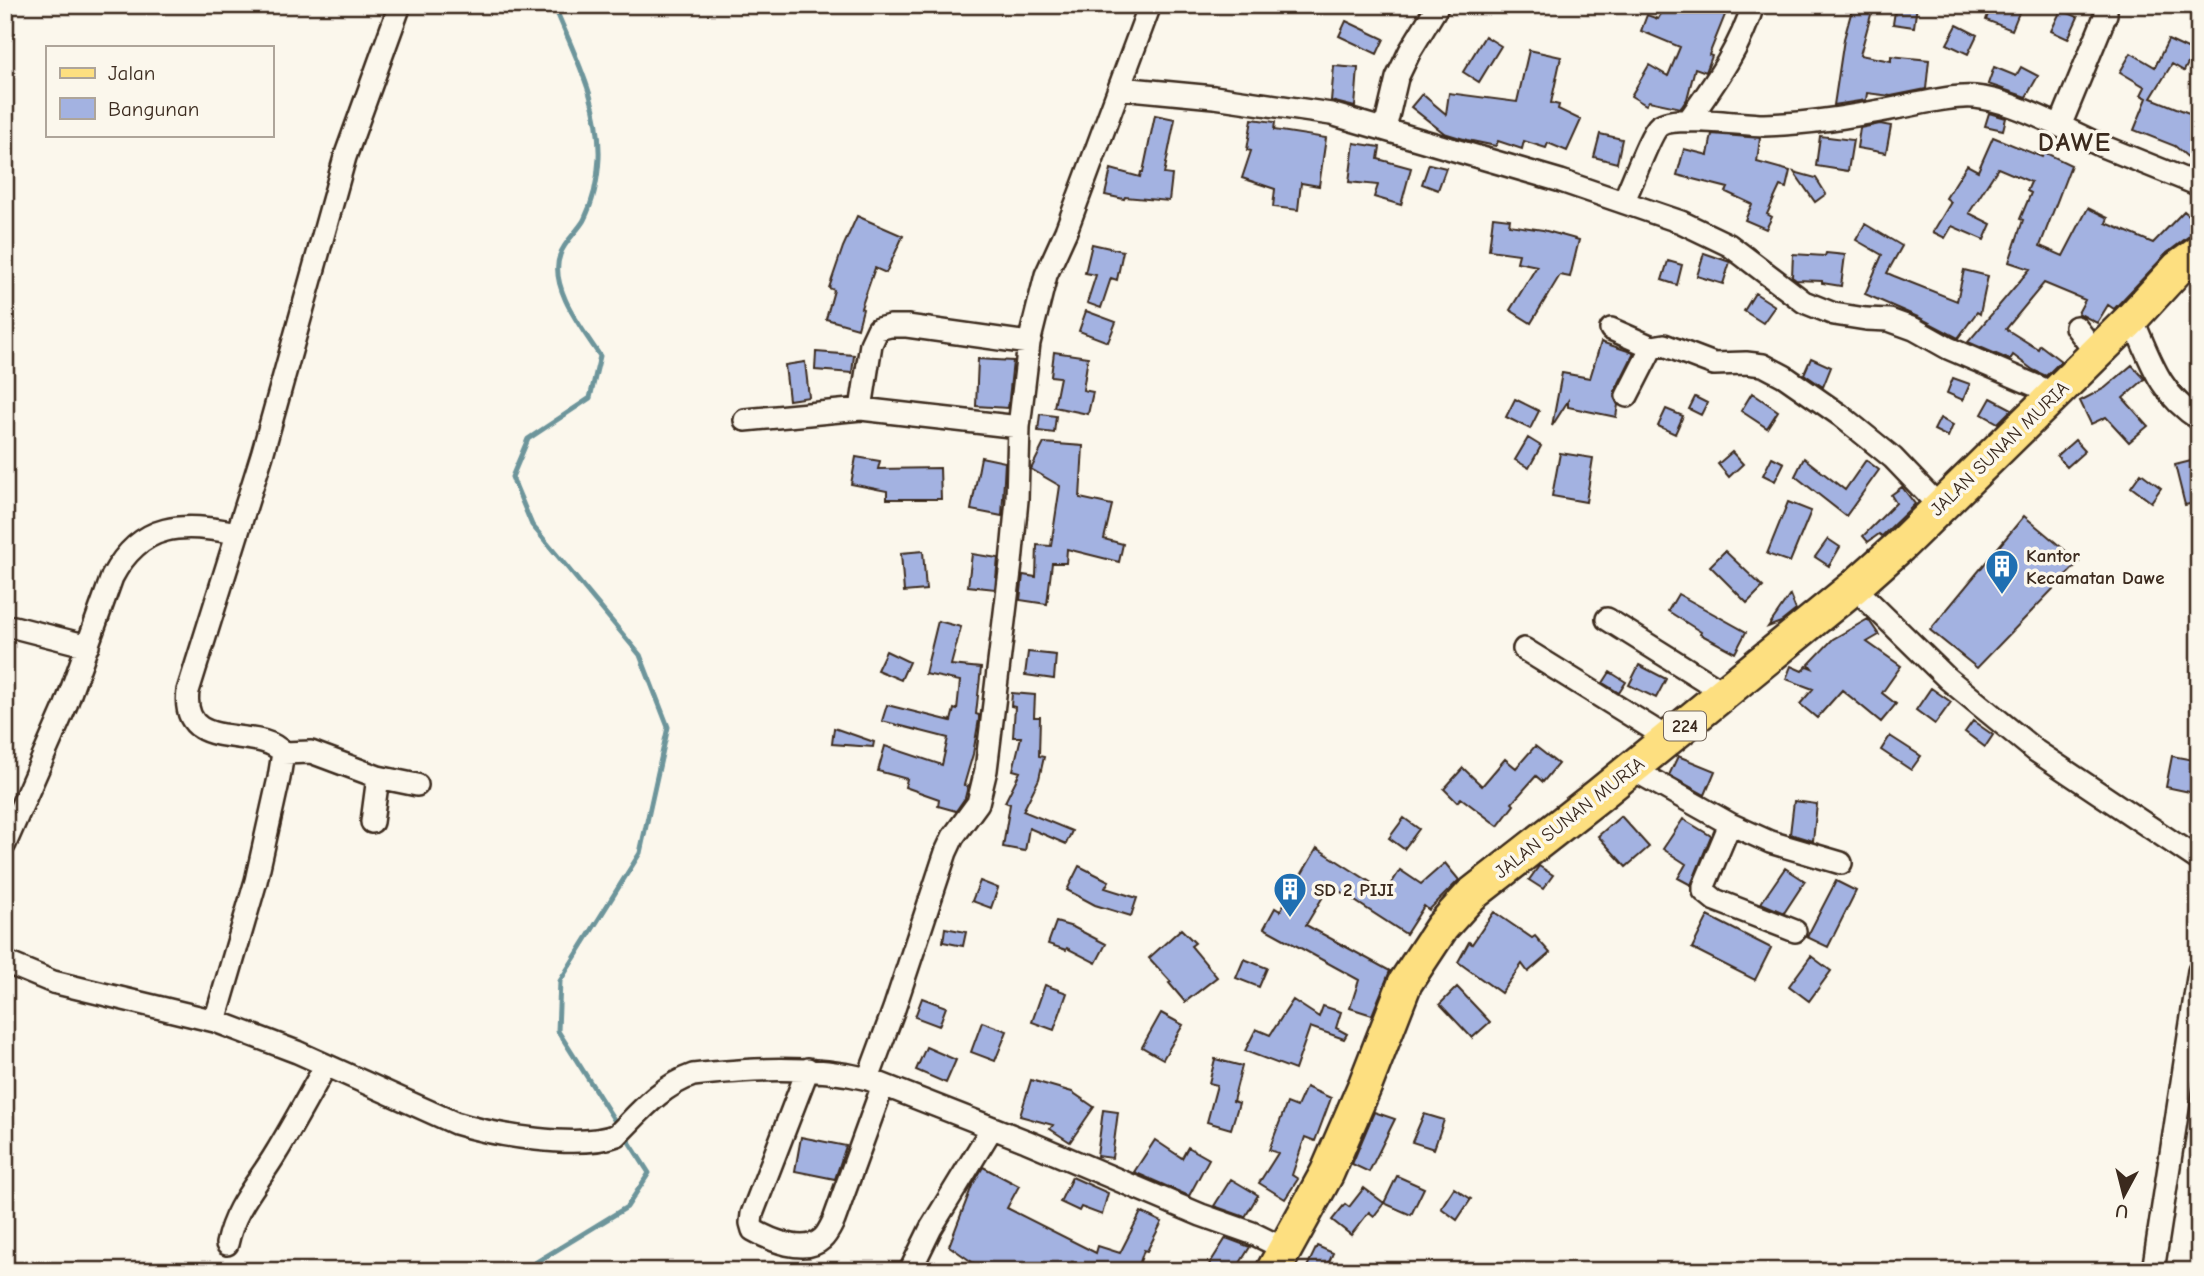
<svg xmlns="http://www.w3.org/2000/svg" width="2204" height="1276" font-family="'Comic Neue',sans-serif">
<rect width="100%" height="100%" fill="#fbf7ec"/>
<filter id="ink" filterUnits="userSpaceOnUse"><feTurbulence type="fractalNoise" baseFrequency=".0143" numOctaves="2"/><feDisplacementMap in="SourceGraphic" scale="14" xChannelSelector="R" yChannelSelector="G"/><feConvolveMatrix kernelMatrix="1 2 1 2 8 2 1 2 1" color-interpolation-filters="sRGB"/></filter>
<g filter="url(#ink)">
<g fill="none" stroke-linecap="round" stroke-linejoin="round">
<path stroke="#6d959b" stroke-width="5" d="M554 5C574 54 601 103 599 158 598 178 593 202 584 220 577 232 564 242 560 255 548 287 584 331 600 356L590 398 528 439 512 477 532 525 640 655 668 727 640 853 560 981 558 1031 618 1126
M522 1271 627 1207 649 1173 624 1134"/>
</g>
<path fill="#a3b2e1" stroke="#3b2a1e" stroke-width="2" d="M1666 5H1729L1709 55 1712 56 1706 72 1695 68 1687 99 1681 108 1649 101 1646 105 1631 96 1649 65 1668 76 1680 47 1641 31 1647 15 1658 19Z
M1896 5H1917L1914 27 1893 24Z
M1991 5H2022L2012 30 1986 20Z
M1853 6 1872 11 1860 55 1891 61V56L1929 60 1926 89 1891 96 1867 93 1866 100 1834 105 1844 39Z
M2061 10 2078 17 2068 39 2051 31Z
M1346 21 1384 39 1377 54 1339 36Z
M1957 25 1977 35 1968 54 1947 44Z
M1485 36 1501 46 1479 82 1463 72Z
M2168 40 2194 52 2184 71 2172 64 2151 98 2199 117V167L2175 146 2134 130 2147 98 2141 95 2145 87 2120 72 2131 53 2155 67Z
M1529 50 1561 57 1551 103 1559 105 1558 109 1581 120 1567 151 1548 143 1546 148 1524 141 1522 149 1498 141 1496 146 1467 140 1444 133 1411 107 1422 94 1446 114 1449 93 1517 102Z
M1334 66 1358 68 1355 107 1331 101Z
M1994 67 2016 76 2021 67 2038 76 2026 97 1988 84Z
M1989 113 2006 118 2003 130 1985 126Z
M1155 115 1175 119 1164 174 1172 175 1169 201 1125 197 1124 199 1105 195 1111 169 1140 177 1141 172H1143Z
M1252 119 1275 122 1274 130 1326 138 1319 186 1301 183 1298 210 1273 207 1275 189 1242 178 1251 151 1247 150Z
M1880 124 1891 126 1886 153 1857 148 1860 128Z
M1600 134 1622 139 1617 163 1594 157Z
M1712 134 1760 138 1757 162 1790 171 1786 188 1780 186 1767 214 1772 217 1766 229 1745 220 1752 204 1726 192 1728 188 1677 175 1684 149 1708 155Z
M1820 136 1853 140 1848 171 1816 166Z
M1993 137 2042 157 2044 152 2071 165 2040 246 2063 256 2088 208 2108 218 2106 223 2153 243 2184 211 2199 224V234L2188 237 2167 253 2114 309 2108 305 2097 323 2078 313 2085 300 2044 283 2006 329 2038 349 2040 345 2061 361 2046 376 2033 370 2013 355 2010 360 1968 342 2030 269 2009 262 2023 220 2020 219 2031 193 2027 191 2031 182 1998 168 1969 213 1991 224 1984 240 1952 226 1945 238 1933 232 1951 202 1946 198 1967 165 1978 171Z
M1354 143 1380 147 1378 159 1411 168 1401 205 1374 197 1378 185 1349 182Z
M1429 164 1446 168 1438 190 1422 184Z
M1794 172 1816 178 1826 194 1815 202Z
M857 216 903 236 886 273 875 268 861 308 863 309 858 328 826 319 834 290 829 288 843 247Z
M1493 217 1510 219 1509 225 1543 230 1579 240 1570 277 1560 275 1531 323 1510 310 1537 266 1517 262 1519 254 1489 250Z
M1865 224 1902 246 1887 273 1894 276 1957 301 1964 270 1988 276 1980 314 1977 312 1958 338 1920 318 1865 294 1882 255 1856 240Z
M1092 244 1123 251 1117 280 1111 278 1101 308 1087 303 1096 275 1085 273Z
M1704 253 1730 262 1723 284 1697 276Z
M1826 253 1845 255 1841 286 1822 283V281L1796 280 1792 277 1793 254 1825 256Z
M1668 261 1682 265 1677 285 1662 280Z
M1755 293 1775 306 1763 323 1744 311Z
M1086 311 1116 322 1108 342 1079 331Z
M1601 342 1634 353 1615 391 1614 397 1618 405 1616 417 1568 407V401L1552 426 1562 373 1590 378Z
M816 352 854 355 852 373 815 370Z
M1054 352 1088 357 1083 390 1093 392 1088 414 1054 407 1060 377 1051 376Z
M1811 358 1831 367 1823 387 1804 374Z
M978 359 1013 361 1008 408 976 406Z
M805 362 809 397 789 400 785 365Z
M2132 365 2145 379 2123 398 2148 426 2129 442 2106 417 2091 424 2080 401 2105 388Z
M1953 378 1970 384 1963 400 1947 393Z
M1752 393 1778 411 1767 428 1741 411Z
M1695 397 1707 403 1701 415 1689 409Z
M1991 398 2012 409 1998 423 1982 414Z
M1515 399 1539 411 1530 429 1506 417Z
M1666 409 1683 416 1675 434 1658 426Z
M1040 414 1056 416 1054 433 1038 431Z
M1940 418 1953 425 1948 437 1934 430Z
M1528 438 1541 446 1529 468 1515 460Z
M2075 440 2085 451 2067 467 2057 456Z
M1044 443 1083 446 1080 498 1112 505 1104 539 1123 544 1119 562 1067 549 1066 563H1052L1047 604 1020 600 1023 575 1036 577 1037 545 1051 546 1060 486 1031 469Z
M1732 452 1743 464 1729 477 1718 464Z
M1560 453 1593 458 1586 502 1552 496Z
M856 457 880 461 878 469 940 468 941 499H887V491L851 484Z
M981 457 1005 462 1002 516 971 510Z
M1772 457 1784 463 1775 481 1763 475Z
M1804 458 1845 490 1866 460 1879 470 1846 516 1795 476Z
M2199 459V502L2185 505 2175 465Z
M2141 473 2161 488 2151 502 2131 487Z
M1902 487 1915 504 1882 536 1879 534 1868 542 1863 536 1896 503 1891 495Z
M1788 502 1811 511 1790 562 1767 554Z
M2024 516 2079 562 1977 668 1930 630Z
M1828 539 1840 547 1829 566 1815 557Z
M923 551 926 590 904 592 901 553Z
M1725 551 1763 587 1747 603 1710 566Z
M972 554 998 558 995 589 968 586Z
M1678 594 1746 632 1735 653 1700 634 1701 632 1668 611Z
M1790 595 1796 610 1781 622 1768 627Z
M1868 619 1879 635 1867 642 1901 666 1882 693 1896 704 1881 722 1842 690 1817 718 1800 704 1813 689 1786 679 1791 666 1802 671 1807 666 1812 668 1809 664 1833 639Z
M938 621 961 627 951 665 981 668 976 714 979 715V719L973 754 964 785 968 786 965 798 956 811 938 806 939 799 905 787 907 779 878 771 885 746 942 765 948 738 882 721 887 705 951 721 954 709 957 710 960 681 925 674Z
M886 651 909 662 901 680 877 670Z
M1028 652 1056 655 1054 679 1025 675Z
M1639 665 1666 679 1656 698 1629 685Z
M1610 672 1626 682 1619 693 1603 683Z
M1931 688 1951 702 1935 724 1916 710Z
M1012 693 1035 695 1034 717H1040L1039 756 1044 757 1039 779 1023 811 1072 831 1066 844 1029 828 1025 851 1003 847 1010 804 1005 802 1020 772 1013 770 1021 737H1013L1015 707 1011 706Z
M1973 721 1993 735 1985 747 1965 732Z
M834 728 874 742 873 747 832 744Z
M1890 736 1921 756 1911 770 1881 750Z
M1535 746 1558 764 1543 782 1536 776 1512 803 1514 805 1498 826 1461 798 1457 802 1444 789 1463 768 1482 786 1505 759 1516 768Z
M1678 756 1715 771 1705 795 1669 775Z
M2172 756 2199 761V794L2166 787Z
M1794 801 1817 804 1813 841 1790 834Z
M1621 816 1649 847 1626 867 1598 836Z
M1404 818 1419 829 1404 849 1389 838Z
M1683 819 1711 836 1691 885 1678 878 1686 864 1663 849Z
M1317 848 1386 892 1400 870 1421 884 1445 863 1459 880 1429 910 1424 906 1406 934 1330 885 1306 925 1390 971 1372 1015 1350 1008 1359 980 1264 928 1275 908 1280 911Z
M1079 866 1109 881 1105 888 1137 898 1131 916 1095 905 1067 890Z
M1539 866 1553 875 1543 889 1529 880Z
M1785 868 1805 881 1784 913 1761 903Z
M980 881 998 888 991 908 972 901Z
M1836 881 1856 891 1828 947 1807 937Z
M1494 912 1532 938 1535 936 1550 953 1528 972 1522 964 1501 993 1458 962 1469 942 1472 944Z
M1708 916 1771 948 1755 980 1692 948Z
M1056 922 1073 927 1106 944 1096 963 1067 948 1066 950 1048 944Z
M945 928 966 932 963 946 943 942Z
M1181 929 1195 943 1191 946 1217 977 1185 1002 1169 983 1171 982 1149 958Z
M1811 956 1831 971 1809 1001 1789 986Z
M1244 959 1267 968 1259 987 1236 978Z
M1045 985 1067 993 1054 1030 1032 1022Z
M1457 987 1490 1022 1472 1038 1440 1004Z
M922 998 946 1007 939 1026 915 1017Z
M1293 1000 1319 1017 1323 1006 1341 1012 1336 1028 1347 1034 1344 1039 1310 1027 1295 1070 1245 1051 1256 1029 1270 1035Z
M1161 1013 1183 1025 1163 1059 1142 1047Z
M982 1022 1007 1031 995 1061 971 1052Z
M926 1047 956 1060 946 1083 916 1070Z
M1215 1059 1242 1066 1233 1101 1239 1103 1231 1129 1207 1122 1217 1085 1209 1083Z
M1031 1080 1072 1092 1094 1107 1070 1142 1050 1129 1053 1125 1020 1116Z
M1306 1087 1331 1098 1315 1141 1305 1137 1292 1175 1298 1179 1285 1199 1259 1183 1278 1153 1269 1150 1287 1103 1297 1107Z
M1103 1110 1118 1112 1112 1158 1097 1156Z
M1374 1112 1395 1119 1369 1172 1352 1164Z
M1424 1114 1444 1120 1434 1149 1412 1142Z
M801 1137 846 1146 835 1179 795 1171Z
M1155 1140 1182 1158 1188 1147 1209 1159 1189 1196 1134 1172Z
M983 1167 1019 1186 1007 1208 1096 1253 1098 1246 1120 1253 1141 1212 1162 1222 1147 1251 1144 1250 1137 1271H1099L1072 1262 1068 1271H985L949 1246 972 1186Z
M1397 1176 1424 1188 1411 1215 1384 1203Z
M1072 1177 1108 1193 1102 1215 1081 1207 1079 1211 1060 1202Z
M1231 1179 1258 1195 1245 1217 1214 1206Z
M1364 1188 1384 1203 1374 1216 1369 1212 1351 1235 1332 1220 1345 1204 1349 1207Z
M1454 1188 1471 1199 1457 1220 1441 1208Z
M1226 1238 1250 1247 1235 1271H1205Z
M1317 1246 1333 1253 1325 1271H1305Z"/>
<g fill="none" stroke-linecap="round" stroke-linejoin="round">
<defs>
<path id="street" d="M2106 5V14L2060 126 2102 146 2199 185
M1120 88 1214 97 1331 114 1561 181 1681 222 1729 245 1804 302 1834 314 1866 319 1889 320 1914 329 1948 348 2055 394
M1688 121C1714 84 1740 49 1753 5
M1385 129 1397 78 1410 51 1438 5
M1623 202C1631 187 1650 133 1659 126 1675 114 1741 125 1764 125 1809 124 1853 116 1896 108 1919 104 1952 95 1975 97 2005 100 2033 114 2060 126
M2132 318C2150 359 2159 394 2199 419
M2076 327 2096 353
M1611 329 1652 347 1664 345 1714 364 1746 363 1763 365 1784 376 1840 415 1893 458 1939 506
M1627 396 1652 347
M861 409 871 344 878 329 890 326H907L1029 343
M745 420 861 409 1019 427
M1854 587 1948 679 2036 751 2199 860
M1607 619 1725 693
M14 627 88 646
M1524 649 1669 739
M283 753 311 752 378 777 417 785
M1632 769 1730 824 1770 842 1841 863
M372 822 378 777
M1730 824 1704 886V891L1715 900 1795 931
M5 844 66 705 112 577C142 521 182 523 237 533
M5 962 53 982 215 1021 297 1052 455 1123C494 1135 578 1150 617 1135 640 1112 661 1086 693 1075 751 1069 811 1065 868 1079L1026 1141 1201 1215 1252 1233 1285 1249
M215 1021 256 881 279 778 283 753C259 723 180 756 188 691L262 455 345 157 400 5
M808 1069 752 1214 751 1223 753 1230C770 1240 805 1255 822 1239 827 1235 831 1226 834 1220L883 1085
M868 1079 894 1009 946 852 953 837 978 803 986 770 1011 563 1017 500 1019 427 1029 343 1046 275 1066 231 1150 5
M227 1244C235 1206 257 1185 276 1153 293 1125 309 1095 325 1067
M910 1271 931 1228 992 1128
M2153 1271 2199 971"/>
<path id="primary" d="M1273 1271 1327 1173 1366 1083 1405 983 1442 927 1471 895 1599 795 1854 587 1900 546 2055 394 2132 318 2178 268 2199 253"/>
</defs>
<use href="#street" stroke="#3b2a1e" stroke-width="26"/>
<use href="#primary" stroke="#3b2a1e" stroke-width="38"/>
<use href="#street" stroke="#fbf7ec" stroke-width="21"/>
<use href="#primary" stroke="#fddf80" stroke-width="33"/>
</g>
</g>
<defs>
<symbol id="building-pin" viewBox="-11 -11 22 30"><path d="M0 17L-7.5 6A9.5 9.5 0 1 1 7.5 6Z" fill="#1f6fb2" stroke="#fbf7ec"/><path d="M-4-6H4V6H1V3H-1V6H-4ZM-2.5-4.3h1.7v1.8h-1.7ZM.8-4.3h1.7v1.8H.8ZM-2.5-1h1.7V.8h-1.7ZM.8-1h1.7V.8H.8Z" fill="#fff"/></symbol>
</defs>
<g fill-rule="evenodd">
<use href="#building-pin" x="1983" y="547" width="38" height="52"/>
<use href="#building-pin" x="1271" y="870" width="38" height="52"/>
</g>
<g text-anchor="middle" stroke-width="7" stroke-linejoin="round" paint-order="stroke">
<rect fill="#fbf7ec" stroke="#75685c" stroke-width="2" x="1664" y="711.5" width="42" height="29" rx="5"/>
<g font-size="18" font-weight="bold" fill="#3b2a1e">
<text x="1685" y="732">224</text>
</g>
<g font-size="19" fill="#3b2a1e" stroke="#fbf7ec">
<text transform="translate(1999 448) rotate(-44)" y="7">JALAN SUNAN MURIA</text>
<text transform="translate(1569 817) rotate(-38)" y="7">JALAN SUNAN MURIA</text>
</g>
<g font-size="19" font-weight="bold" fill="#3b2a1e" stroke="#fbf7ec" text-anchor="start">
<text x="2026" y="562">Kantor<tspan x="2026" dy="22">Kecamatan Dawe</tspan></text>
<text x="1314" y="896">SD 2 PIJI</text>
</g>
<g font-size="26" font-weight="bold" letter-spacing="2" fill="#3b2a1e" stroke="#fbf7ec">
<text x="2075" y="151">DAWE</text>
</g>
</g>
<rect width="2204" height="1276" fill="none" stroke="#fbf7ec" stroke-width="28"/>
<rect x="14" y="14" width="2176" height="1248" fill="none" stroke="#3b2a1e" stroke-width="2.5" filter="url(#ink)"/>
<rect x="46" y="46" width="228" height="91" fill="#fbf7ec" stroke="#aea59a" stroke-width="2"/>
<rect x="60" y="68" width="35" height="10" fill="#fddf80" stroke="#aea59a" stroke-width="2"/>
<text x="108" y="80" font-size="21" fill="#3b2a1e">Jalan</text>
<rect x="60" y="98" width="35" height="21" fill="#a3b2e1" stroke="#aea59a" stroke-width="2"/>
<text x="108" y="116" font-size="21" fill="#3b2a1e">Bangunan</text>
<g transform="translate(2124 1195) rotate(187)" stroke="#fbf7ec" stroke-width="5" paint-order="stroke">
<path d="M0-5L12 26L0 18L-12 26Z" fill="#3b2a1e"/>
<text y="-10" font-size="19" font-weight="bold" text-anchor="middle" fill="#3b2a1e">U</text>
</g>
</svg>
